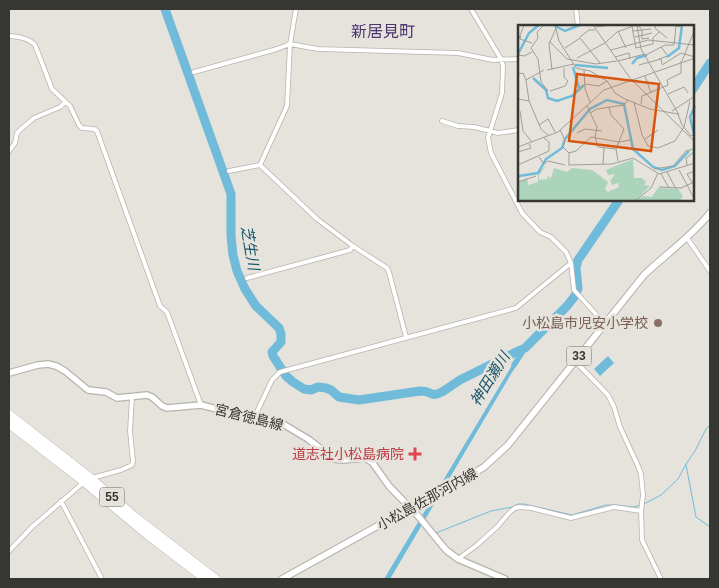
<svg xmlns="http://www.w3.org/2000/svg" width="719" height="588" font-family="Helvetica,'Noto Sans JP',sans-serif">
<rect width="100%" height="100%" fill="#e5e3dc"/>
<path fill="#71bbda" d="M608 356 614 363 600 376 594 369Z
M517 357 520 360 511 374 390 579H384Z"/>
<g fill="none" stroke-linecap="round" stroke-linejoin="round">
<path stroke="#71bbda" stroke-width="1" d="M686 465 696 517 710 527
M644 504 661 495 678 479 686 464 695 451 706 429 710 425
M436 533 491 511 512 507 518 504H524L572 515 606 505H616L633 507 641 505"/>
<path stroke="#71bbda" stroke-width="5.5" d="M514 365 525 348"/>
<path stroke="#71bbda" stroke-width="9" d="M165 9 231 194V236L233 255 237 271 245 289 256 306 279 328 281 334V342L272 352 273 356 286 376 293 382 304 389 311 390 318 387 326 388 331 390 339 397 359 400 420 391C428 391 426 392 432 394 439 397 454 383 460 380L516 352 525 348 567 306 575 296 578 288 576 268 578 260 619 200
M693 89 710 63"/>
<defs>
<path id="street" d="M471 9 501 59 503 66 502 93 488 138 491 153 522 213 540 232 551 237 566 252 571 263 574 290 605 324
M576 9 578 26
M9 36C18 37 29 38 35 45L52 89 70 106 79 125 82 128 94 129 97 131 160 306 167 312 201 405
M194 72 277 49 290 44 318 49 458 53 493 60 519 59
M442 121 458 126 474 127 498 133 519 130
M9 151 15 143 17 133 21 129 34 118 60 107 66 102
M260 165 317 219 353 246 387 268 389 272 406 337
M260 165 287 106 290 44 296 9
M229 171 260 165
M687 238 710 271
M247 278 350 250 353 246
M575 361 608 395 614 407 620 427 638 466 641 474 643 495 641 511 642 540 660 577V579
M254 418 272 380 280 372 516 308 571 263
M92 478 121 470 132 465 133 461 130 431 132 397
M61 501 102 579
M9 551 32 527 84 482
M458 559 477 545 497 527 510 512 515 508 519 507 531 508 571 518 614 507 641 511"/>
<path id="secondary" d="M9 373 38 365 48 364 56 366 65 371 88 390 106 392 117 398 147 395 152 397 162 406 167 408 201 405 265 421 283 424 308 439 334 459 342 460 365 458 372 462 389 486 419 517 446 550 458 559 505 579"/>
<path id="primary" d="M282 579 410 508 468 477 484 467 508 445 644 275C666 254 691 237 710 213"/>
<path id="highway" d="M9 414 91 478 133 515 216 579
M9 424 84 482 146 534 205 579"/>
</defs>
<use href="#street" stroke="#b6b3ad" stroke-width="5.5"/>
<use href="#secondary" stroke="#b6b3ad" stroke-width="8"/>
<use href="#primary" stroke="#b6b3ad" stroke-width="8"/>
<use href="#highway" stroke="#b6b3ad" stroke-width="9"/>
<use href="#street" stroke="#fff" stroke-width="4"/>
<use href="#secondary" stroke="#fff" stroke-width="5.5"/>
<use href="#primary" stroke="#fff" stroke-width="6"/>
<use href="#highway" stroke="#fff" stroke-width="8"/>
</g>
<circle fill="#8d6e63" stroke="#e5e3dc" stroke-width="2" cx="658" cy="323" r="5"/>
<path fill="#e0444e" stroke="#e5e3dc" stroke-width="2" d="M412.5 446.5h5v5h5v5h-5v5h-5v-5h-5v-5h5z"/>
<g text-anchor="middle" stroke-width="5" stroke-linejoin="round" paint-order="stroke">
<g fill="#e5e3dc" stroke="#6a6a66" stroke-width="1">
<rect x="566.5" y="346.5" width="25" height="19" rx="4"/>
<rect x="99.5" y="487.5" width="25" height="19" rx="4"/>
</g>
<g font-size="12" font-weight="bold" fill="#363633">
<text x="579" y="360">33</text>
<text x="112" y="501">55</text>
</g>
<g font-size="14" fill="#785e54" stroke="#e5e3dc" text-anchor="end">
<text x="648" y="328">小松島市児安小学校</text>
</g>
<g font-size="14" fill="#363633" stroke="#e5e3dc">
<text transform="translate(249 417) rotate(14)" y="5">宮倉徳島線</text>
<text transform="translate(427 499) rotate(-29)" y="5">小松島佐那河内線</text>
</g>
<g font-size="14" fill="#be3a42" stroke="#e5e3dc" text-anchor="end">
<text x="404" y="459">道志社小松島病院</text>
</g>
<g font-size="15" font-style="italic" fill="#19546a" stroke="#e5e3dc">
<text transform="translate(250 248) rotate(80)" y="5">芝生川</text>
<text transform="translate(490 379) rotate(-58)" y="5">神田瀬川</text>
</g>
<g font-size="16" fill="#4a346f" stroke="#e5e3dc">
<text x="383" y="37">新居見町</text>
</g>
</g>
<g transform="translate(518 25)">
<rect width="176" height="176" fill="#e5e3dc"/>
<path d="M115 134 116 153H124L128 157 126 160 132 161 119 174 126 171 134 172 140 163 160 164 165 171 162 176H0V158L9 153 10 160 20 157V148L28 141 21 150V155L30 154 29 151 33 153 36 143 49 147 54 143 74 145 90 157 87 164 90 167 101 162 100 158 94 160 92 156 97 149 90 150 88 145Z" fill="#acd3bb"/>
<path fill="none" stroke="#71bbda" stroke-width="2.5" d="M37 1 47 6 62 0M0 29 11 8 21 0M149 32 161 23 164 0M114 39 119 33 129 30M57 40 90 43M55 42 61 63M15 53 28 65 30 73 39 76 54 71 66 60M176 109 172 92 177 81M1 151 20 148 28 134 44 123 47 114 72 84 89 75 106 79 115 124 135 142 144 145 157 141 171 126"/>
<path fill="none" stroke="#9f9e98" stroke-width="1" d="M26 0 19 7 20 13 13 23 20 34 23 57 30 66M37 0 41 16 58 43 72 46 89 56 97 68 107 74 132 84 160 89 164 100 173 111 177 109M75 0 112 53 177 117M119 0 123 24 161 90M120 0 124 5V14L131 13M138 0 137 3 149 13M78 2 93 0M114 2 118 23 135 19V13L141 7M100 6 108 23M115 6 133 4M3 11 2 14 14 18M62 12 71 5H77M117 12 134 8M0 16 6 0M31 16 49 34 78 39 99 36M88 17 99 7 118 0M47 23 62 13 82 38M93 25 130 15 177 20M0 30 6 31 14 27M128 30 147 20H156L158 1 163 2M97 32 111 28 112 34M59 33 87 18M141 34 150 31 143 22M100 36 127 29M164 36 177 4M121 40 143 34 144 39M144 40 163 28 177 32M29 45 56 39M34 45 31 19 38 3M66 45 67 64 72 77M0 49 5 48 8 55 26 45M127 51 133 68M8 55 11 76M67 59 81 61 89 56M32 66 47 61 50 56 46 52V43M150 69 166 62 170 68M0 74 11 76 23 104 31 111M116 77 124 110 130 121 140 123 157 116 166 102 172 76M123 79 124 71 150 60 149 55 163 48V36M69 81 79 102 77 112 80 122 98 124M91 82 93 90 106 104M2 86 5 106 14 117M154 86 177 71M72 88 79 84 106 80 110 75M21 100 30 94 37 107M42 105 47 115 45 122 51 128V139M59 108 67 104 84 106M127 114 140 105M0 122 40 107 86 65 177 33M0 127 13 123 11 119M51 128 58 126 73 112 101 117 112 115M21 132 26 139 30 136 47 140M100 136 98 124 106 104M85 139 86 123M0 140 31 126V117L26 113M50 140 94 139 115 133 141 149 177 138M169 140 168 133 176 127M136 144 155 141 168 126 175 124M161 145 177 175M177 146 169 149 177 162M149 147 158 164M143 149 151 163M0 157 18 151M141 162 163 163 174 158M117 176 133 163 140 148"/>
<path fill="#d65610" fill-opacity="0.15" stroke="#d65610" stroke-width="2.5" d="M59 49 141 59 133 126 51 116Z"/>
<rect width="176" height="176" fill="none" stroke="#363633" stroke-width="2.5"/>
</g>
<rect width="719" height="588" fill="none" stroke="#363633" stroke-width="20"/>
</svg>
